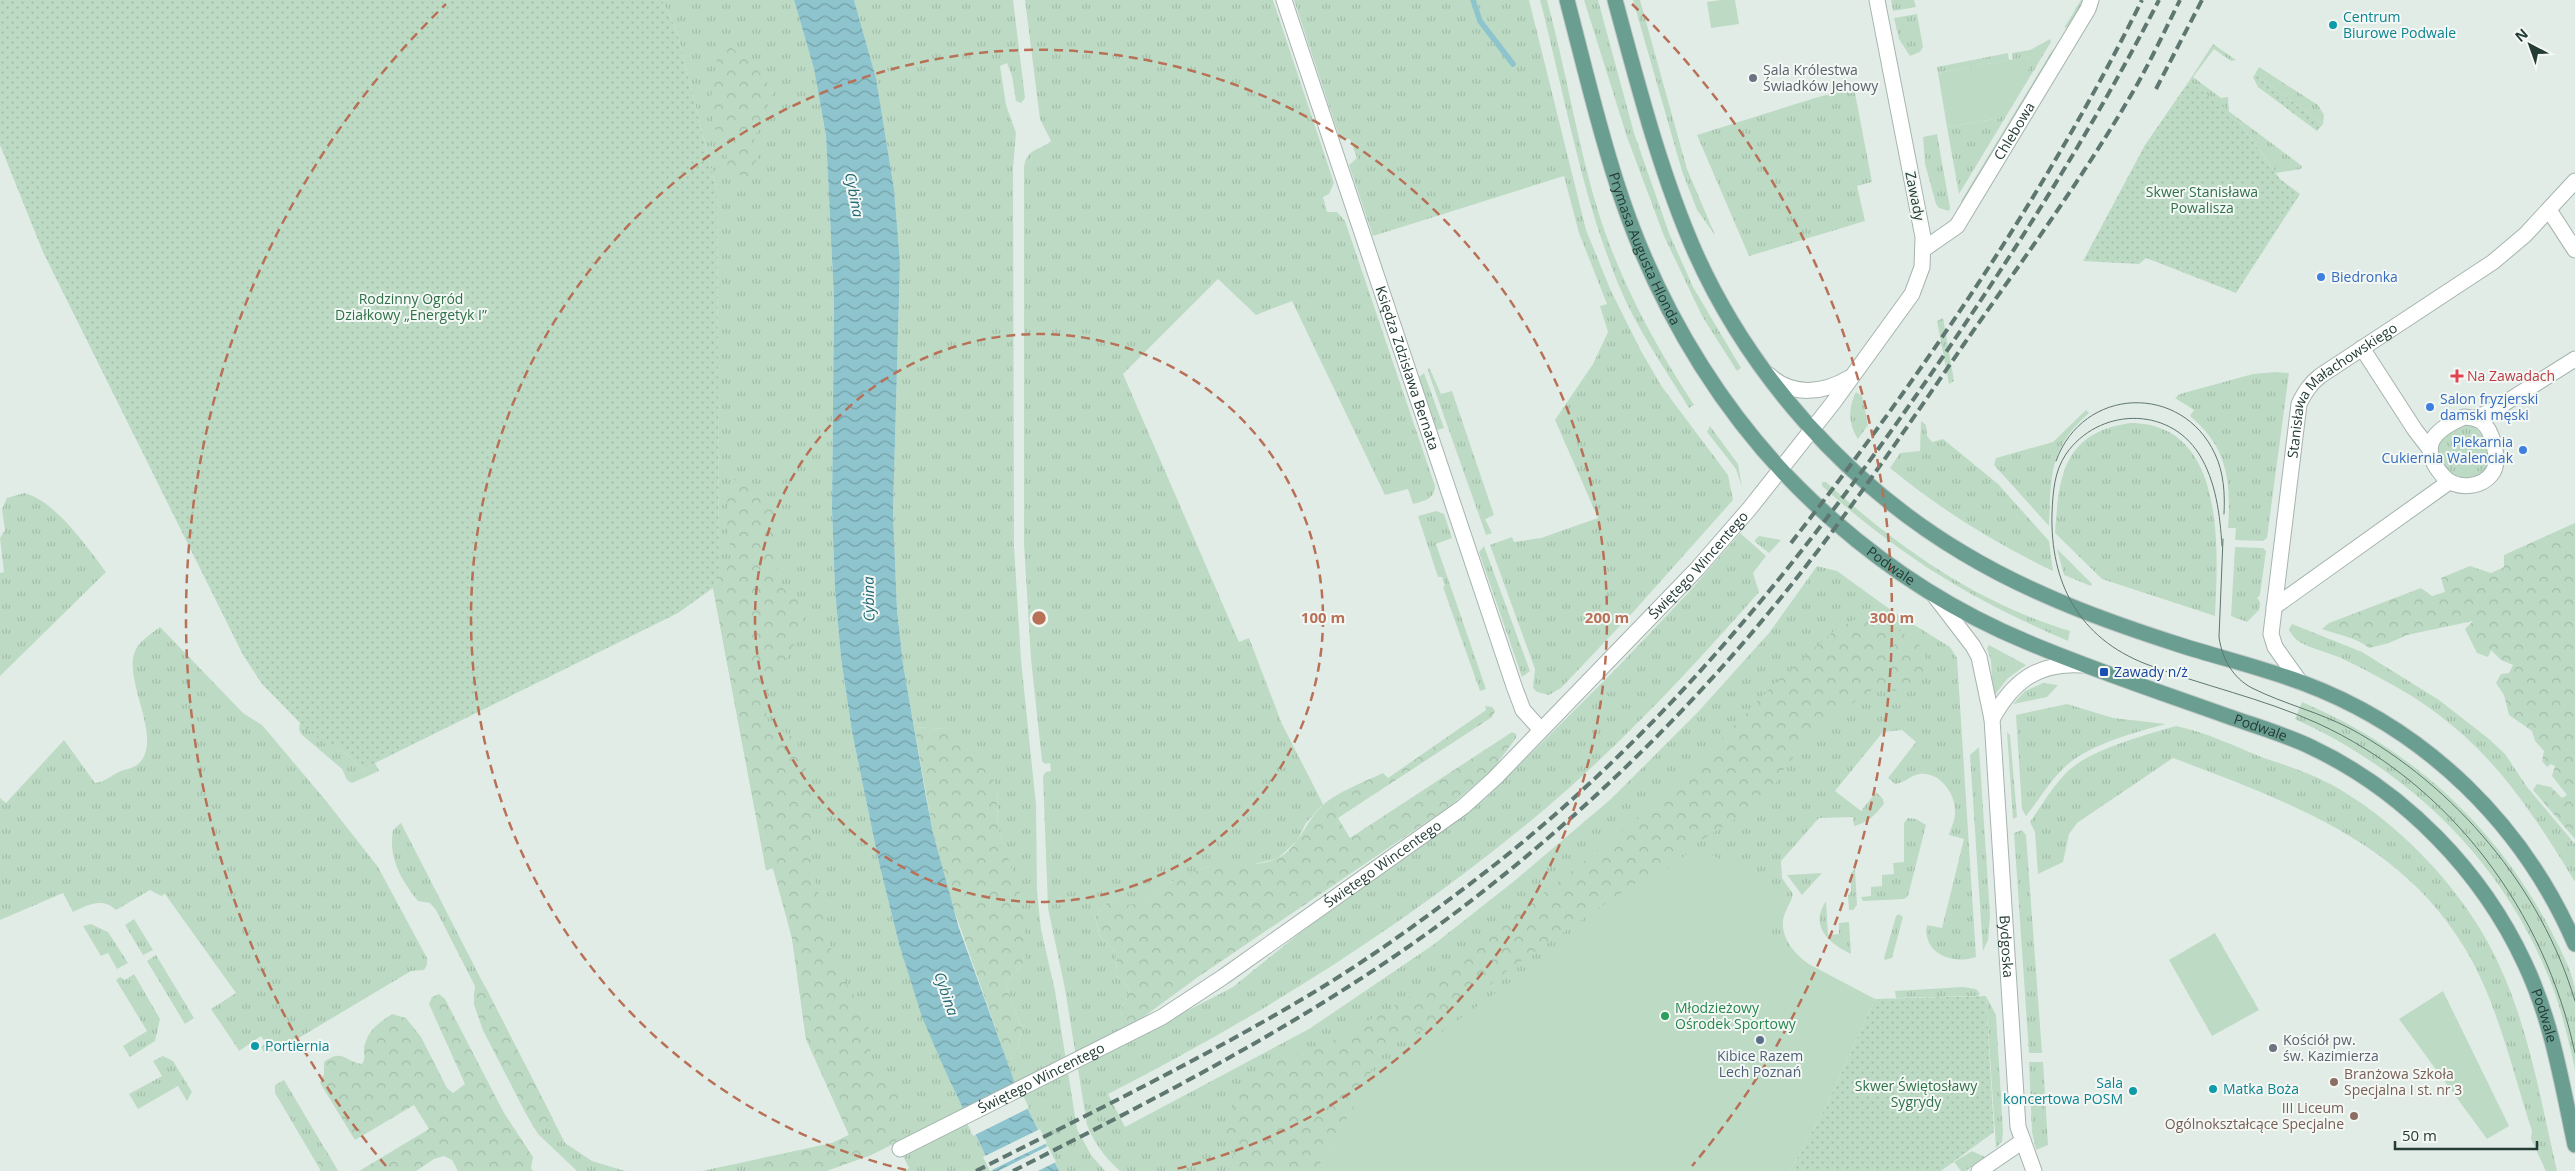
<svg xmlns="http://www.w3.org/2000/svg" width="2575" height="1171" font-family="'Open Sans',sans-serif">
<defs>
<pattern id="grass-tufts" width="24" height="20" patternUnits="userSpaceOnUse" patternTransform="scale(1.25)"><rect width="24" height="20" fill="#bddbc4"/><path d="M3 7l-1-3M5 7V3M7 7l1-3M15 17l-1-3M17 17v-4M19 17l1-3" fill="none" stroke="#a2bda9"/></pattern>
<pattern id="forest-crowns" width="20" height="18" patternUnits="userSpaceOnUse" patternTransform="scale(1.25)"><rect width="20" height="18" fill="#bddbc4"/><path d="M2 6a3 3 0 1 1 6 0M12 15a3 3 0 1 1 6 0" fill="none" stroke="#a2bda9"/></pattern>
<pattern id="garden-dots" width="8" height="8" patternUnits="userSpaceOnUse" patternTransform="scale(1.25)"><rect width="8" height="8" fill="#bddbc4"/><path d="M2 2h.1M6 6h.1" fill="none" stroke="#a2bda9" stroke-width="1.8" stroke-linecap="round"/></pattern>
<pattern id="water-waves" width="16" height="10" patternUnits="userSpaceOnUse" patternTransform="scale(1.25)"><rect width="16" height="10" fill="#8ec4cd"/><path d="M0 5q4-4 8 0t8 0" fill="none" stroke="#74a0a7"/></pattern>
</defs>
<rect width="100%" height="100%" fill="#e2ece7"/>
<path fill="url(#grass-tufts)" d="M662 0H794L814 69 826 136 834 299 832 510 835 590 841 658 852 732 879 863 899 944 916 996 947 1075 993 1171H905L909 1168 896 1142 871 1155 826 1171H702L832 1143 849 1135 806 1039 792 938 773 868 766 870 713 588 719 576 717 191 677 32Z
M854 0H1013L1025 98 1021 103 1016 101 1012 76 1007 63 1000 66 1006 105 1016 133 1013 168 1014 546 1021 660 1036 805 1037 892 1041 929 1055 991 1077 1129 1091 1155 1105 1171H1059L1016 1086 1008 1064 1018 1046 1022 1029 1005 983 1026 960 1007 856 998 828 997 788 948 729 914 727 903 664 897 610 893 513 900 262 894 189 876 78Z
M1025 0H1273L1334 183 1329 194 1323 197 1327 212H1337L1345 221 1435 486C1435 499 1424 501 1413 504L1408 489 1385 495 1292 301 1256 315 1218 279 1123 374 1239 642 1249 638 1282 724 1323 804 1306 823 1297 841 1277 859 1250 865 1207 867 1171 882 1141 903 1126 906 1108 902 1095 917 1100 936 1116 953 1117 976 1130 989 1121 1010 1125 1043 1233 987 1323 914 1428 842 1485 799 1611 674 1690 591 1740 533 1766 556 1753 573 1759 592C1687 674 1612 754 1527 824 1398 930 1257 1018 1108 1094L1125 1127 1309 1029 1433 945 1513 882 1611 799 1697 713 1769 633 1817 566 1837 571 1895 613 1950 647 1957 658 1976 957C1953 965 1922 954 1927 925L1942 928 1964 839 1949 835C1951 828 1955 820 1955 813 1956 794 1940 772 1920 774 1911 775 1905 783 1895 784L1888 778 1916 742 1902 730 1883 732 1835 791 1861 811 1876 792 1883 799 1884 804C1875 815 1868 823 1854 826L1853 817 1819 818 1781 861 1782 878 1793 894C1791 904 1783 912 1783 923 1782 962 1846 984 1875 999L1366 1088 1316 1171H1120C1105 1158 1095 1144 1087 1125L1065 989 1048 908 1043 776 1046 772 1051 771 1050 763 1045 764 1042 761 1031 659 1024 544V167C1027 148 1039 151 1051 141L1040 119Z
M1294 0H1529L1586 230 1611 291 1641 351 1662 387 1728 475 1733 500 1635 610 1561 688 1549 695 1537 692 1533 688 1535 669 1490 545 1512 537 1514 542 1541 538 1598 518 1555 420 1593 364 1608 332 1600 306 1607 304 1579 233 1564 176 1373 236 1349 165 1357 158 1350 139H1340Z
M1540 0H1547C1566 70 1577 142 1598 211 1620 281 1654 344 1694 405L1689 408C1665 369 1637 329 1619 286 1581 194 1565 96 1540 0Z
M1584 0H1598L1634 133 1669 233 1693 287 1741 368 1737 371 1702 316 1664 236 1627 137Z
M1633 0H1640L1687 169 1715 235 1697 210 1682 171Z
M1891 0H1914L1916 7 1893 11Z
M2081 0H2084L2070 26 2064 28Z
M1917 14 1923 47 1920 52 1910 56 1899 39 1894 18Z
M2050 39 2051 42 1959 194 1947 127 2000 118 2030 56 2013 60 2012 53 2030 50Z
M2213 44 2236 60 2231 61 2214 49 2193 77 2221 98 2228 97 2229 112 2189 81Z
M2053 49 2052 54 1961 206V201Z
M2008 53 2009 60 1938 73 1937 67Z
M2259 67 2318 105 2324 115 2323 124 2255 74Z
M1854 88 1872 182 1857 186 1865 221 1749 256 1697 135 1815 98Z
M2235 116 2302 166 2301 169 2276 173Z
M1937 134 1950 208 1949 211 1939 208 1936 204 1925 164 1923 137Z
M1943 318 1954 381 1949 384 1937 321Z
M1429 367 1441 394 1452 391 1494 515 1485 519 1492 533 1486 535 1428 371Z
M2275 372 2289 373 2267 538 2263 541 2235 540 2236 528H2228C2231 481 2228 448 2190 416L2194 410 2175 398 2180 394 2253 374Z
M1424 373 1444 428 1437 430 1419 377Z
M1856 392 1862 396 1868 425 1858 439C1848 424 1848 408 1856 392Z
M2086 410 2089 413C2049 448 2051 476 2049 526L1994 465 1996 458 2053 442Z
M1921 421 1926 425 1927 436 1932 442 1943 439 1998 484 2049 541 2053 571C1994 543 1940 509 1890 468L1900 453 1920 451Z
M2130 423C2227 423 2218 550 2215 616L2102 579 2055 533C2059 476 2063 433 2130 423Z
M2467 424C2486 429 2493 457 2484 473L2470 480 2452 476 2435 450 2442 437Z
M1710 426 1738 464 1742 487 1736 469 1707 432Z
M1822 482H1826C1899 548 1975 602 2070 631L2068 641C1972 600 1900 556 1822 486Z
M24 493C55 500 87 547 106 572L0 676V573L4 572 0 538 5 530 2 509 7 498Z
M1436 511 1444 514 1452 538 1436 544 1486 689 1480 691 1443 587 1445 586 1442 577H1438L1418 516Z
M1759 536 1781 540 1769 553 1754 541Z
M1484 546 1530 671 1522 677 1479 552Z
M2235 547 2263 548 2266 551 2260 595 2257 598 2260 602 2259 610 2247 622 2231 616Z
M2057 549 2092 584 2091 586 2064 575Z
M2292 624 2362 652 2439 700 2489 739 2505 754 2527 787 2575 844V882C2526 801 2482 736 2398 688 2379 677 2360 667 2341 658 2327 652 2311 649 2298 641 2294 638 2291 634 2289 629Z
M160 627 243 713 262 725 327 802 378 867 427 958V965L424 970 411 971 277 1051 264 1052 261 1047 266 1043 261 1036 239 1051 238 1049 211 1009 236 993 165 894 161 896 150 890 116 910C102 897 88 905 73 912L63 893 0 920V798L6 803 64 740 95 783C106 781 109 777 119 772 124 769 132 769 137 765 165 742 125 685 134 654 137 642 151 634 160 627Z
M1989 645 2026 665 2007 679 1995 695H1993L1991 661 1987 648Z
M2043 683 2058 685 2047 697 2013 704 2025 691Z
M2302 702C2409 747 2494 824 2549 927 2558 945 2572 969 2575 990 2575 1015 2575 1043 2575 1069 2568 1038 2561 1007 2549 978 2502 860 2409 771 2295 719Z
M2067 704 2113 718 2166 724C2136 732 2091 744 2067 765 2051 779 2039 800 2026 816L2022 809 2016 715Z
M300 723 337 746 363 769 375 763 379 771 352 783 347 780 342 769 301 734 299 729Z
M2176 726C2206 732 2236 747 2264 758 2288 766 2313 774 2334 786 2405 826 2475 902 2505 978 2531 1040 2542 1106 2557 1171H2546L2531 1139 2532 1131C2512 1071 2498 1002 2464 947 2400 840 2284 800 2173 758L2077 823 2069 834 2063 862 2038 874 2035 832 2030 822C2042 805 2054 784 2069 770 2093 749 2145 735 2176 726Z
M2007 732 2010 735 2017 817 2013 819Z
M1979 747 1990 915 1988 940 1983 951 1970 755Z
M1908 818 1916 819 1926 825 1908 896 1904 899 1863 901 1861 897 1871 896V887L1882 886V875L1894 874 1893 863 1904 862V823Z
M401 823 565 1143 592 1161 625 1171H577L538 1134 525 1112 483 1030 474 1004 475 986 436 910 430 903 418 901C401 880 388 857 393 830Z
M2022 830 2026 835 2042 1053H2029L2014 833Z
M1855 869 1857 905 1853 910H1849L1848 896 1851 892V873Z
M1822 873 1802 895 1787 875Z
M1826 901 1828 935 1839 934V923L1849 922 1851 954C1829 943 1809 927 1826 901Z
M1899 914 1903 917 1892 958 1885 960 1884 958 1896 916Z
M134 919 153 950 143 955 125 925Z
M91 924 108 932 128 963 117 969 108 953 101 956 83 926Z
M156 955 194 1018 185 1024 147 961Z
M134 974 160 1019 155 1041 130 1057 123 1046 147 1031 116 980 120 977 125 980Z
M1963 987 1976 989 1980 994 1977 996 1896 998 1895 991Z
M1986 996 1996 1015 2003 1131 2002 1141 1996 1148Z
M163 1056 173 1061 192 1092 187 1101 178 1086 138 1109 129 1094 162 1076 153 1061Z
M2029 1062H2043L2048 1145 2036 1150 2032 1132Z
M284 1080 338 1171H321L275 1093V1085Z
M1972 1151 1985 1157 1966 1171H1961L1954 1162Z"/>
<path fill="url(#forest-crowns)" d="M729 46 755 66 773 91 763 121 754 137 758 158 747 178 728 170 725 142 713 126 711 97 717 57Z
M734 479 747 482 776 509 778 584 801 603 803 629 764 698 768 722 796 739 813 788 810 857 835 966 863 1009 872 1040 868 1067C880 1077 892 1081 902 1091V1102L893 1113 891 1124 897 1133V1142L871 1155 826 1171H767L760 1160 832 1143 849 1135 806 1039 792 938 773 868 766 870 713 588 719 576 732 560C729 534 721 504 734 479Z
M2575 523V839L2533 790 2537 784 2551 787 2562 798 2567 795 2552 776 2555 766 2551 764 2547 767 2542 761 2544 751 2535 741 2532 731 2509 715 2504 695 2496 683 2501 674 2509 673 2513 665 2501 660 2491 650 2488 657 2477 653 2465 629 2473 621 2407 635 2389 643 2369 648C2356 637 2338 635 2322 629L2329 623 2421 588 2432 596 2445 592 2441 578 2470 566 2491 573 2504 567V555Z
M1858 618 1883 620 1919 644 1929 665 1918 681 1896 691 1875 688 1815 729 1784 769 1765 801 1677 855 1508 970 1444 1022 1398 1040 1375 1058 1366 1087 1316 1171H1238L1224 1131 1238 1095 1271 1061 1321 1047 1417 993 1640 817 1705 756 1776 682 1835 630Z
M1485 706 1492 707 1495 711 1492 717 1338 818 1350 838 1512 732 1516 734V738L1492 770 1450 806 1198 977 1123 1032 1121 1010 1130 989 1117 976 1116 953 1100 936 1095 917 1108 902C1142 910 1143 899 1170 883 1180 876 1193 872 1205 868 1226 860 1254 869 1276 859 1299 849 1305 821 1323 805 1337 792 1366 781 1383 773L1388 778 1486 710Z
M914 727 948 729 959 734 980 754 997 788 998 828 1019 890 1025 924 1026 960 1005 983 1022 1029 1018 1046 1008 1064 951 901 933 833Z
M479 984 485 986 553 1119 544 1130 534 1128 483 1030 474 1004 475 986Z
M439 994 445 999 504 1113 533 1157 531 1168 533 1171H458L452 1160 444 1156 434 1159 416 1171H359L429 1129 414 1105 355 1140 320 1083 324 1074V1062C343 1048 345 1062 362 1064 367 1057 362 1051 365 1044 369 1029 380 1022 392 1014L406 1018 421 1037 447 1088 453 1093 465 1084 429 1004 432 997Z
M319 1150H326L338 1171H321L314 1155Z"/>
<path fill="#bddbc4" d="M1721 0H1735L1739 24 1711 28 1707 2Z
M2030 56 2035 58 2000 118 1947 127 1938 73Z
M1697 847 1771 887 1784 904 1767 942 1875 999 1827 1105 1790 1171H1316L1366 1087Z
M2215 933 2259 1010 2212 1036 2169 960Z
M2443 991 2509 1126 2487 1139 2399 1019Z"/>
<path fill="url(#garden-dots)" d="M0 0H662L677 32 717 191 719 576 713 588 678 613 363 769 337 746H328L303 726 262 684 243 655 43 252 0 145Z
M2255 74 2323 124 2317 131 2258 87 2253 77Z
M2189 81 2235 116 2280 179 2300 194 2236 293 2146 258 2139 264 2083 261 2145 145Z
M1986 996 1994 1132 1941 1171H1790L1827 1105 1875 999Z"/>
<path fill="url(#water-waves)" d="M794 0H854L876 78 894 189 900 262 893 513 897 610 903 664 926 797 933 833 959 928 1016 1086 1059 1171H993L947 1075 922 1017 899 944 879 863 852 732 841 658 835 590 832 510 834 299 826 136 814 69Z"/>
<path fill="#e2ece7" d="M1018 1085 1029 1108 973 1136 961 1110Z
M1040 1129 1047 1143 990 1171 983 1157Z
M1048 1146 1056 1162 1038 1171H998Z"/>
<g fill="none" stroke-linecap="round" stroke-linejoin="round">
<path stroke="#8ec4cd" stroke-width="5.5" d="M1473 0 1480 21 1513 64"/>
<defs>
<g id="minor">
<path id="s1" d="M1284 0 1514 686 1523 710 1541 730"/>
<path d="M2549 210 2575 250"/>
<path id="s2" d="M1924 249 1957 226 2088 9 2091 0"/>
<path d="M2362 348 2415 430 2429 448"/>
<path d="M1769 375C1792 397 1824 393 1849 378"/>
<path d="M2464 417C2471 418 2476 418 2482 422 2493 431 2500 460 2493 472 2482 489 2455 490 2443 476 2417 446 2434 430 2464 417Z"/>
<path d="M2476 418 2497 408 2575 359"/>
<path id="s3" d="M1934 595 1973 646 1979 657 1992 719 2018 1127 2034 1171"/>
<path d="M2274 607 2449 482"/>
<path id="s4" d="M2300 682 2275 647 2271 634 2299 404C2305 392 2310 384 2320 376L2493 262 2525 235 2575 181"/>
<path d="M1992 719C2013 681 2038 662 2082 665"/>
<path id="s5" d="M900 1149 1162 1017 1223 977 1463 807 1495 778 1697 569 1750 508 1833 403 1912 294 1922 267 1923 237 1877 0"/>
<path d="M1979 1171 2023 1141"/>
</g>
<g id="major">
<path id="s6" d="M1567 0C1583 61 1597 122 1616 181 1657 311 1731 432 1834 521 1891 571 1957 613 2027 642 2093 670 2160 692 2227 716 2255 726 2284 734 2311 747 2404 791 2482 871 2525 964 2552 1021 2562 1084 2575 1145"/>
<path d="M1615 0C1638 85 1660 172 1695 252 1750 375 1847 484 1963 553 2031 594 2105 621 2180 645 2221 658 2263 668 2303 683 2426 729 2523 824 2575 944"/>
</g>
</defs>
<use href="#minor" stroke="#a5b4ae" stroke-width="17"/>
<use href="#major" stroke="#c1c8c6" stroke-width="17"/>
<use href="#minor" stroke="#fff" stroke-width="15"/>
<use href="#major" stroke="#6a9e90" stroke-width="15"/>
<path stroke="#5e7770" stroke-width="1" d="M2056 461C2083 386 2182 383 2215 454 2224 473 2225 494 2224 514
M2223 539 2219 637C2222 659 2233 678 2252 688 2284 704 2319 712 2351 729 2455 786 2541 887 2575 1001
M2222 546C2220 515 2216 481 2199 454 2168 405 2098 408 2066 454 2054 472 2053 492 2052 513 2050 583 2079 638 2146 664 2203 686 2262 698 2317 723 2451 784 2545 912 2575 1053"/>
<path stroke="#5e7770" stroke-width="4" stroke-dasharray="10 5" stroke-linecap="butt" d="M2156 89 2202 0
M1791 543C1924 372 2046 194 2142 0
M976 1171C1083 1117 1190 1065 1294 1004 1365 963 1433 913 1497 863 1675 722 1815 544 1942 358 2021 242 2095 125 2159 0
M1013 1171C1167 1093 1320 1015 1459 910 1575 822 1683 718 1775 605 1843 522 1903 433 1964 344 2024 258 2086 174 2138 83 2153 56 2166 28 2180 0"/>
</g>
<g fill="none" stroke="#b87057" stroke-width="2.5" stroke-dasharray="9 6">
<circle cx="1039" cy="618" r="284"/>
<path d="M906 1170A568 568 0 1 1 1172 1170"/>
<path d="M386 1166A853 853 0 0 1 446 4M1632 4A853 853 0 0 1 1692 1166"/>
</g>
<g fill="#0f9aa8" stroke="#f3f8f5" stroke-width="2">
<circle cx="2333" cy="25" r="5"/>
<circle cx="255" cy="1046" r="5"/>
<circle cx="2213" cy="1089" r="5"/>
<circle cx="2133" cy="1091" r="5"/>
</g>
<g fill="#6b7280" stroke="#f3f8f5" stroke-width="2">
<circle cx="1753" cy="78" r="5"/>
<circle cx="2273" cy="1048" r="5"/>
</g>
<g fill="#3f7fe0" stroke="#f3f8f5" stroke-width="2">
<circle cx="2321" cy="277" r="5"/>
<circle cx="2430" cy="407" r="5"/>
<circle cx="2523" cy="450" r="5"/>
</g>
<path fill="#e0444e" stroke="#f3f8f5" stroke-width="2" d="M2454.5 368.5h5v5h5v5h-5v5h-5v-5h-5v-5h5z"/>
<rect fill="#1a4fb4" stroke="#f3f8f5" stroke-width="2" x="2099" y="667" width="10" height="10" rx="2.5"/>
<circle fill="#2e9e5b" stroke="#f3f8f5" stroke-width="2" cx="1665" cy="1016" r="5"/>
<circle fill="#5c6f8a" stroke="#f3f8f5" stroke-width="2" cx="1760" cy="1040" r="5"/>
<g fill="#8d6e63" stroke="#f3f8f5" stroke-width="2">
<circle cx="2334" cy="1082" r="5"/>
<circle cx="2354" cy="1116" r="5"/>
</g>
<g text-anchor="middle" stroke-width="4" stroke-linejoin="round" paint-order="stroke">
<g font-size="14" fill="#0d838f" stroke="#f3f8f5" text-anchor="start">
<text x="2343" y="22">Centrum<tspan x="2343" dy="16">Biurowe Podwale</tspan></text>
<text x="265" y="1051">Portiernia</text>
<text x="2123" y="1088" text-anchor="end">Sala<tspan x="2123" dy="16">koncertowa POSM</tspan></text>
<text x="2223" y="1094">Matka Boża</text>
</g>
<g font-size="14" fill="#5b616d" stroke="#f3f8f5" text-anchor="start">
<text x="1763" y="75">Sala Królestwa<tspan x="1763" dy="16">Świadków Jehowy</tspan></text>
<text x="2283" y="1045">Kościół pw.<tspan x="2283" dy="16">św. Kazimierza</tspan></text>
</g>
<g font-size="14" fill="#233c35" stroke="#f3f8f5">
<text dy="5" stroke="none"><textPath href="#s2" startOffset="151">Chlebowa</textPath></text>
<text transform="translate(1915 196) rotate(79)" y="5">Zawady</text>
<text dy="5" stroke="none"><textPath href="#s6" startOffset="261">Prymasa Augusta Hlonda</textPath></text>
<text dy="5" stroke="none"><textPath href="#s1" startOffset="388">Księdza Zdzisława Bernata</textPath></text>
<text dy="5" stroke="none"><textPath href="#s4" startOffset="324">Stanisława Małachowskiego</textPath></text>
<text dy="5" stroke="none"><textPath href="#s6" startOffset="669">Podwale</textPath></text>
<text dy="5" stroke="none"><textPath href="#s5" startOffset="998">Świętego Wincentego</textPath></text>
<text dy="5" stroke="none"><textPath href="#s6" startOffset="1074">Podwale</textPath></text>
<text dy="5" stroke="none"><textPath href="#s5" startOffset="562">Świętego Wincentego</textPath></text>
<text dy="5" stroke="none"><textPath href="#s3" startOffset="368">Bydgoska</textPath></text>
<text dy="5" stroke="none"><textPath href="#s6" startOffset="1494">Podwale</textPath></text>
<text dy="5" stroke="none"><textPath href="#s5" startOffset="158">Świętego Wincentego</textPath></text>
</g>
<g font-size="14" fill="#307048" stroke="#f3f8f5">
<text x="2202" y="197">Skwer Stanisława<tspan x="2202" dy="16">Powalisza</tspan></text>
<text x="411" y="304">Rodzinny Ogród<tspan x="411" dy="16">Działkowy „Energetyk I”</tspan></text>
<text x="1916" y="1091">Skwer Świętosławy<tspan x="1916" dy="16">Sygrydy</tspan></text>
</g>
<g font-size="14" fill="#366cbe" stroke="#f3f8f5" text-anchor="start">
<text x="2331" y="282">Biedronka</text>
<text x="2440" y="404">Salon fryzjerski<tspan x="2440" dy="16">damski męski</tspan></text>
<text x="2513" y="447" text-anchor="end">Piekarnia<tspan x="2513" dy="16">Cukiernia Walenciak</tspan></text>
</g>
<g font-size="14" fill="#be3a42" stroke="#f3f8f5" text-anchor="start">
<text x="2467" y="381">Na Zawadach</text>
</g>
<g font-size="14" fill="#164399" stroke="#f3f8f5" text-anchor="start">
<text x="2114" y="677">Zawady n/ż</text>
</g>
<g font-size="14" fill="#27864d" stroke="#f3f8f5" text-anchor="start">
<text x="1675" y="1013">Młodzieżowy<tspan x="1675" dy="16">Ośrodek Sportowy</tspan></text>
</g>
<g font-size="14" fill="#4e5e75" stroke="#f3f8f5">
<text x="1760" y="1061">Kibice Razem<tspan x="1760" dy="16">Lech Poznań</tspan></text>
</g>
<g font-size="14" fill="#785e54" stroke="#f3f8f5" text-anchor="start">
<text x="2344" y="1079">Branżowa Szkoła<tspan x="2344" dy="16">Specjalna I st. nr 3</tspan></text>
<text x="2344" y="1113" text-anchor="end">III Liceum<tspan x="2344" dy="16">Ogólnokształcące Specjalne</tspan></text>
</g>
<g font-size="15" font-style="italic" fill="#216774" stroke="#f3f8f5">
<text transform="translate(854 195) rotate(79)" y="5">Cybina</text>
<text transform="translate(869 599) rotate(-91)" y="5">Cybina</text>
<text transform="translate(946 994) rotate(71)" y="5">Cybina</text>
</g>
</g>
<circle cx="1039" cy="618" r="8" fill="#b87057" stroke="#f3f8f5" stroke-width="2.5"/>
<g font-size="15" text-anchor="middle" font-weight="bold" fill="#b87057" stroke="#f3f8f5" stroke-width="4" stroke-linejoin="round" paint-order="stroke">
<text x="1323" y="623">100 m</text>
<text x="1607" y="623">200 m</text>
<text x="1892" y="623">300 m</text>
</g>
<g transform="translate(2530 45) rotate(319)" stroke="#f3f8f5" stroke-width="4" paint-order="stroke">
<path d="M0-4L9 19L0 12L-9 19Z" fill="#233c35"/>
<text y="-8" font-size="14" font-weight="bold" text-anchor="middle" fill="#233c35">N</text>
</g>
<path d="M2395 1141v8h142v-8" fill="none" stroke="#233c35" stroke-width="2.5"/>
<text x="2402" y="1141" font-size="15" fill="#233c35" stroke="#f3f8f5" stroke-width="4" paint-order="stroke">50 m</text>
</svg>
